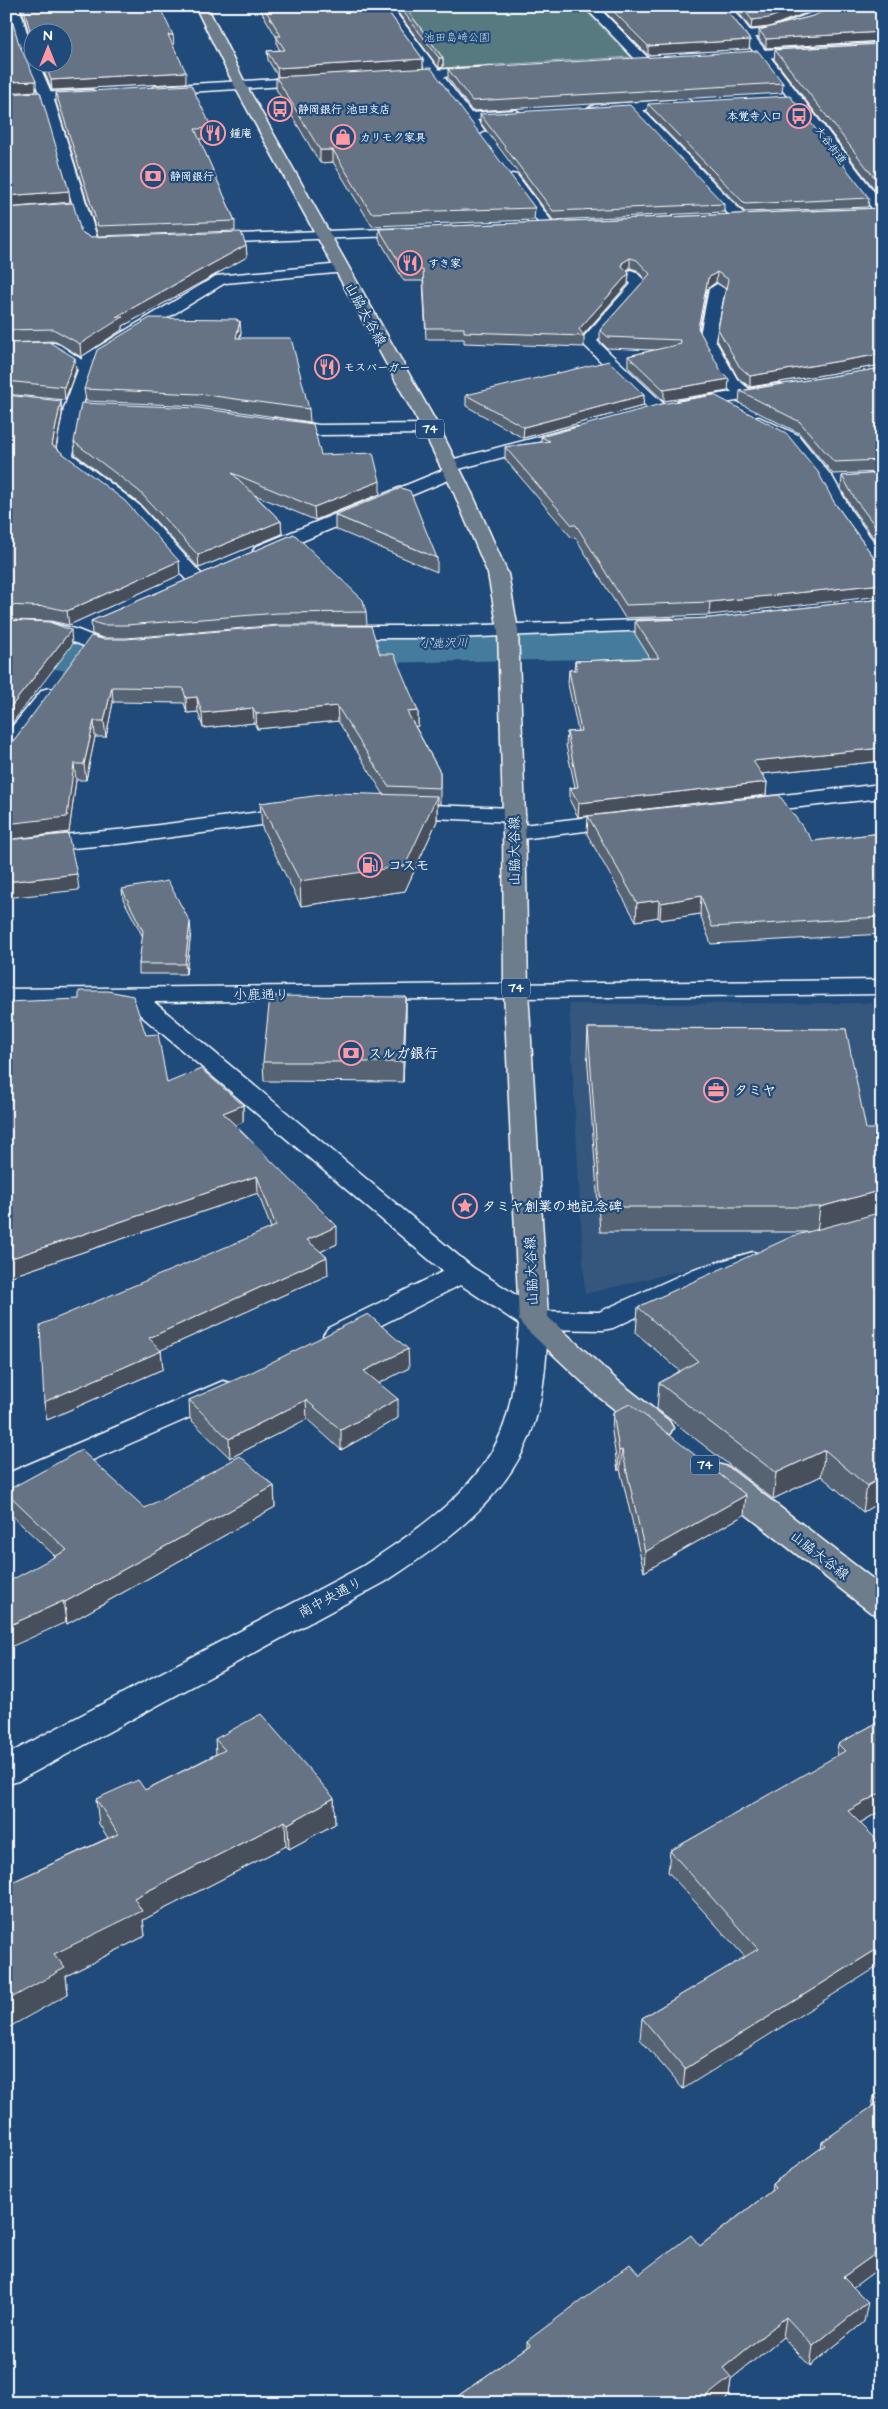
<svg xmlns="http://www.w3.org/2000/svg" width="888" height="2409" font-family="'Architects Daughter','Klee One',sans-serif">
<rect width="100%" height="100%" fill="#1f4a7a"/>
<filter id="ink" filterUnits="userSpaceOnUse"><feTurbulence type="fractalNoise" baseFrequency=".02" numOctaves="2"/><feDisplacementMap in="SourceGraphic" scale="10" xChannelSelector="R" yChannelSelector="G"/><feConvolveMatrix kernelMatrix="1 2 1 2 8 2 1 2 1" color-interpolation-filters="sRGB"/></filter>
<g filter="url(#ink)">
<path fill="#34567d" d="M872 1003 882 1042V1213L846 1226 717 1262 585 1294 569 1004Z"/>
<path fill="#577a7f" stroke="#abbcbf" d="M393 6H581L631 57 442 68Z"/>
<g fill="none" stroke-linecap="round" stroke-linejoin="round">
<path fill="#447c9e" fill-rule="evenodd" d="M882 603V641L700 657 318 664 169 677H101L37 666 6 664V626L37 628 101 639H169L318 626 700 619Z"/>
<defs>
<path id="service" d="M631 270 636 272 648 284 597 341 665 405 668 409 665 413H653L580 341 631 284 623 275Z
M54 343 60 345 94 368 92 371H80L51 353 6 354V344Z"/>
<path id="minor" d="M7 6H19L32 49V62H38L53 97 97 238 128 239 130 242 128 245 91 247 84 243 41 97 22 54Z
M379 6H391L471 113 516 110 523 114 521 117 477 120 485 131 478 135 473 134Z
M584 6H597L648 58 650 61 648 64H640Z
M830 6H848C837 17 751 46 741 35L747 31 769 29Z
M882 43V51L762 58 756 54 762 50Z
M685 99 690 100 691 103 690 106 643 110 745 215 747 218 745 221H735L629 111 594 113 587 109 594 105Z
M512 174 517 175 553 223 555 226 553 229H543L505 178Z
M417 228 424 232 422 235 206 243 199 239 206 235Z
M341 264 346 266 349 269 346 272 225 283 96 361 82 408 73 455 139 505 205 578 202 582H188L127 513 55 457 64 408 83 356 216 276Z
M717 284 725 289 715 340 737 379 749 389 777 384 783 385 785 389 783 393 777 394 684 410 678 409 676 405 678 401 732 392 722 382 699 340 709 289Z
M759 417 798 435 833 478 852 512 882 553V572L875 570 834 513 819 483 786 443 753 426 750 422 753 418Z
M278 418 319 425 431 424 437 425 440 429 437 433 431 434 319 435 272 427 269 423 272 419Z
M576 427 582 428 585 432 582 436 459 469 461 472 458 476 269 555H255L253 551 255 547 443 470 440 466 443 462Z
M671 619 678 621 681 625 678 629 455 638H335L328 636 325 632 328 628 335 626H455Z
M6 621 51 623 78 630 103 640 132 642 135 646 132 650C98 659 83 642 53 636 38 632 21 634 6 633Z
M49 688 56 690 59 694 14 754 6 755V734L42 690Z
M882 784V798L747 813 739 811 736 806 739 801 747 799Z
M401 804 514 808 522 810 525 815 522 820 514 822 393 816 390 811 393 806Z
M298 807 306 809 309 814 306 819 128 843 6 854V840L128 829Z
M624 813 632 815 635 820 632 825 514 840 506 838 503 833 506 828 514 826Z
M753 1252 763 1255 767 1261 763 1267 714 1281 613 1328 603 1330 534 1329 524 1327 519 1320 524 1313 534 1311 599 1312 694 1269Z
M462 1264 472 1267 476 1273 472 1279 348 1342 338 1345 328 1342 323 1335 328 1328 452 1267Z
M223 1381 234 1384 238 1391 234 1398 6 1498V1474Z"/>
<path id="tertiary" d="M719 6H731L882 202V216L877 215Z
M484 67 488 68 490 71 488 74 397 80 391 76 397 72Z
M314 77 320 81 318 84 155 94 149 90 155 86Z
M92 90 98 94 97 97 6 103V95Z
M882 980V994L154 1002 472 1267 544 1313 549 1320C546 1354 545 1389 535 1421 513 1495 446 1542 385 1582L18 1781 6 1785V1755L363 1566C417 1530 484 1488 505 1422 515 1390 516 1356 519 1324L452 1279 125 1002 6 1003V989Z"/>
<path id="primary" d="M195 6H207L246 85 440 429 472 493 508 574 518 630 525 815 528 991 548 1317 617 1380 669 1421 673 1428 669 1435 658 1438 647 1435 595 1394 524 1327 519 1320 504 991 503 815 498 630 488 574 454 493 422 429 234 85Z
M717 1464 728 1467 882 1586V1616L870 1612 706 1483 701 1475 706 1467Z"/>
</defs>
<use href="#service" stroke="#fff" stroke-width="3"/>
<use href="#minor" stroke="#fff" stroke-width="3"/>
<use href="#tertiary" stroke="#fff" stroke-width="3"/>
<use href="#primary" stroke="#fff" stroke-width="3"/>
<use href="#service" fill="#1f4a7a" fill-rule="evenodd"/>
<use href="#minor" fill="#1f4a7a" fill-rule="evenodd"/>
<use href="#tertiary" fill="#1f4a7a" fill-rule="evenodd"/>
<use href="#primary" fill="#6d7d8c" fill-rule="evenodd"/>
</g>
<path fill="#576372" stroke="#fff" d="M21 6H159L174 45H172L186 83 52 90 40 62H62L32 32V44Z
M258 6H384L423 59V69L535 208 534 220 372 226 333 162 320 163 276 89V77H278L268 60 267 51 280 50 277 45V38Z
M393 6H404L443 58V67L439 68Z
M599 6H724L750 40 749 49 648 55Z
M734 6H824L751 29Z
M882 6V41L766 48 759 39V30L813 16Z
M882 44V199L774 59 775 50Z
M448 69 783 83 782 93 472 111 448 78Z
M56 93 212 128 213 138 199 139 235 221V231L98 236 56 102Z
M648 104 869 198 868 207 745 212 647 112Z
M480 114 724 204V212L553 220 480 122Z
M6 208 81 232 90 237 246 245 247 257 123 326V329L81 357 55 341 6 343Z
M882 208V365L750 387 738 378 717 340 718 329 726 289 716 282 707 289 699 331 728 391 664 401 628 367V356L654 350 607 348 600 341V330L645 280 637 270 630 268 627 271 629 273 628 284 583 335 584 336V347L464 343V339H426L423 281H404L379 239V229Z
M237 321 241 333 240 338 309 409 310 422 199 406 86 401 84 389Z
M6 343 76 370 65 400 6 394Z
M882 368V472L833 474 799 433 739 403 740 391Z
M6 395 62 414 56 447 180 575 69 625 51 621 6 620Z
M466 395H644L643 406 523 438 466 406Z
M541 437 834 502 875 559 709 615 625 618 575 537 572 538 505 459V447L541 442Z
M74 442 321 455 380 494 315 520 255 495 281 521 282 534 199 568 140 504 75 454Z
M882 473V549L854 511 841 489 842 476Z
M335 515 437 558V572L335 529Z
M294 534 366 612 367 625H279L127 638H103L92 634 91 621Z
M882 599V761L762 774 767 782 766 795 578 817 570 801V788L575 787 566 745 567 732 578 731 568 684 569 670H574L575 661 650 658 635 634V621L710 618Z
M102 639 380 654 418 711V726H415L440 772V804H437V821L405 891 301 906 262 828 260 803 384 795 338 721 257 729 254 723 203 728 198 712 187 713 184 703 113 702 106 737H95L86 780H76L69 832 14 740Z
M588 816 813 841 882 833V934L711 944 700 914 660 920 658 917 636 921 587 834Z
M122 889 191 932 186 974H139V964L143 937 123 899Z
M406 997V1016L403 1082 264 1081 263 1062Z
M6 1002 146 1035 167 1083 243 1105V1122L235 1125 337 1244 320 1252 328 1275 161 1350 163 1369 47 1420 44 1402 271 1228 258 1193 6 1278Z
M588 1028 846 1029 882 1501 863 1512 821 1476 773 1499 657 1409 659 1383 680 1371 636 1333 638 1307 808 1232H600L587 1053Z
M409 1368 379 1383 398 1418 341 1450 307 1419 230 1458 190 1419 189 1400Z
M613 1412 744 1515 644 1572 620 1469 618 1471 612 1432Z
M274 1486 275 1507 67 1624 66 1622 55 1556 8 1512 6 1496V1491L145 1508Z
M882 1720V1810L860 1823 683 2089 640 2039 642 2018 745 1957 668 1872 670 1851 836 1757 838 1744Z
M215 1739 334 1798 335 1824 289 1849 286 1846 143 1920 145 1936 66 1976 68 1994 10 1883 108 1838 99 1824 96 1799 145 1790 216 1754Z
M882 2090V2266L853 2287 864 2322 810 2366 783 2337 731 2379 729 2396 720 2403H448L527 2347V2341L639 2274 700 2246 771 2191 772 2184 821 2148 822 2142 872 2107 874 2096Z"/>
<path fill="#47505c" stroke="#fff" d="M801 6H824L769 27 751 29 752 20Z
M882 32V41L766 48V39Z
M168 35H173L174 45H168Z
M750 40 749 49 648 55V46Z
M439 58H443V67L439 68Z
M423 59V69L278 77 277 68Z
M186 72V83L52 90 51 80Z
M36 81V91L6 93V82Z
M320 150H333V162L320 163Z
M69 191 70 202 6 208V196Z
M246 245 247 257 123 326V329L81 357 80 344 116 317Z
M630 258V268L622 273V263Z
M717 272 716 282 707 289 697 340 698 328 708 278Z
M629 273 628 284 582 336 579 329Z
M237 319 238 331 240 321 241 333 236 350V338Z
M882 354V365L750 387V376Z
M75 358 76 370 65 400 64 387Z
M729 379 728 391 664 401V390Z
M644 395 643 406 523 438 524 427Z
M61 401 62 414 54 458 52 445Z
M380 481V494L315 520 314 507Z
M281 521 282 534 199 568 198 555Z
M179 561 180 575 69 625 67 611Z
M882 584V596L709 615 710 602Z
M71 630 72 645 6 731V713Z
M112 687 113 702 106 737 104 721Z
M197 697 198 712 187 713 186 698Z
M337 706 338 721 257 729 256 714Z
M253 708 254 723 203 728 202 713Z
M418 711V726L407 727V712Z
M94 721 95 737 86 780 84 764Z
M882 748V761L752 775 753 761Z
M74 764 76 780 69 832 6 840V824Z
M767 782 766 795 578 817 579 803Z
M437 796V821L405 891 301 906 300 881Z
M77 874 79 890 6 898V882Z
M701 896 700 914 660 920 661 903Z
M659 900 658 917 636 921 637 903Z
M190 922 191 932 186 974 185 964Z
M406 997V1016L403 1082V1062Z
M243 1105V1122L224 1130 223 1113Z
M257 1176 258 1193 6 1278V1260Z
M882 1190 881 1214 817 1232 820 1207Z
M337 1226V1244L307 1258V1240Z
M327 1257 328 1275 150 1355 149 1338Z
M408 1349 409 1368 364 1391V1371Z
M161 1351 163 1369 47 1420 44 1402Z
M398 1399V1418L341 1450V1430Z
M306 1400 307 1419 230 1458 229 1439Z
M622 1450 620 1469 618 1471 619 1451Z
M825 1450 821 1476 773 1499 776 1473Z
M882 1477V1501L863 1512 867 1486Z
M274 1486 275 1507 67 1624 65 1602Z
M746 1495 744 1515 644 1572 645 1552Z
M63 1601 66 1622 6 1649V1627Z
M882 1792V1810L846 1831 848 1811Z
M334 1798 335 1824 289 1849 288 1824Z
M285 1821 286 1846 143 1920 145 1936 66 1976 68 1994 6 2029V2001L54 1954 134 1898Z
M882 1946V1964L683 2089 685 2069Z
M882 2249V2266L840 2297 843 2277Z
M868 2302 864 2322 810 2366 813 2346Z
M786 2317 783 2337 731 2379 729 2396 720 2403H698L723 2368Z"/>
<path fill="#657384" stroke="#fff" d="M6 6H8L19 44 36 81 6 82Z
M23 6H159L173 35H168L186 72 51 80 44 62H62V32H32V37Z
M263 6H384L423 59 277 68 267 51 285 50 276 36H281Z
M399 6H404L443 58H439Z
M608 6H724L750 40 648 46Z
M741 6H801L769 18 752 20Z
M836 6H882V32L766 39 759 30 813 16Z
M882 44V187L775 50Z
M758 51 783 83 472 101 448 69Z
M431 68 535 208 371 213 333 150H320L276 77Z
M191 85 212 128 195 129 235 221 98 226 56 93Z
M40 92 69 191 6 196V94Z
M790 96 869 198 745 204 648 104Z
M630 105 724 204 553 211 480 114Z
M73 203 81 232 90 237 241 232 246 245 116 317H123L80 344 53 329 6 330V208Z
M882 208V354L750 376 739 366 718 329 728 279 717 272 708 278 698 328 721 371 729 379 664 390 628 356 681 344 680 340 608 337 600 330 650 274 637 260 630 258 622 263V266L629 273 579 329 584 336 464 332V328H426L423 270H404L379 229Z
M150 318 237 319V321H240L236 338H291L309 409 199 394 84 389 97 350Z
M49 342 75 358 64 387 6 381V343Z
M609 361 644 395 524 427 466 395Z
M882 368V460L834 462 800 422 740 391Z
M6 395 61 401 52 445 125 501 179 561 67 611 50 607 6 605Z
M714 395 786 433 818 472 834 502 875 559 882 560V584L710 602 626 605 576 525H572L505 447 550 441 541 437 661 404Z
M81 403 198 408 313 424 321 455 373 453 380 481 314 507 232 473 281 521 198 555 139 491 74 442Z
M882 473V535L855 499 842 476Z
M401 488 410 491 437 558 335 515Z
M294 534 363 600 366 612 278 613 126 625H102L91 621Z
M882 599V748L753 761 767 782 579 803 570 788 578 787 567 732 581 731 569 670H577L575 661 659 658 635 621 710 618Z
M6 620 49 622 71 630 6 713Z
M278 626H371L380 654H394L418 711 407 712 440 772V788L388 786 337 706 256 714 253 708 202 713 197 697 186 698 183 688 112 687 104 721H94L84 764H74L67 817 6 824V741L14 740 91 636 102 639H126Z
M337 793 437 796 405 866 300 881 260 803Z
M779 795 813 841 882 833V917L712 927 701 896 661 903 659 900 637 903 588 816Z
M68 834 77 874 6 882V840Z
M168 881 190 922 185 964H139L143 931 122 889Z
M79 991H108L133 996 146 1035 158 1034 167 1083 201 1069 243 1105 223 1113 337 1226 307 1240 327 1257 149 1338 161 1351 44 1402 40 1325 276 1226 257 1176 6 1260V1002L79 999Z
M270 996 406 997 403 1062H263Z
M588 1028 846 1029 866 1129H882V1190L820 1207H601Z
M882 1212V1477L867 1486 825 1450 776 1473 659 1383 698 1361 638 1307 793 1236Z
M368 1314 408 1349 364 1371 398 1399 341 1430 306 1400 229 1439 189 1400 248 1374Z
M630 1404 746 1495 645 1552 622 1450 619 1451 613 1412Z
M81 1450 145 1508 240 1456 274 1486 65 1602 63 1601 6 1627V1583L67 1550 6 1492V1491Z
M261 1714 334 1798 288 1824 285 1821 134 1898 142 1911 54 1954 65 1968 6 2001V1878L8 1877 10 1883 118 1834 96 1799 138 1780 145 1790 225 1750 215 1739Z
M882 1720V1792L848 1811 882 1845V1946L685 2069 642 2018 758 1949 670 1851 845 1751 838 1744Z
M882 2090V2249L843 2277 868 2302 813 2346 786 2317 723 2368 731 2377 698 2403H448L530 2345 527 2341 630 2264 639 2274 691 2235 700 2246 775 2188 772 2184 825 2145 822 2142 880 2101 874 2096Z"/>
</g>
<defs>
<symbol id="bus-ring" viewBox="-11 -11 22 22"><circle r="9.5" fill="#1f4a7a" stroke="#ff9aa2" stroke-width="1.5"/><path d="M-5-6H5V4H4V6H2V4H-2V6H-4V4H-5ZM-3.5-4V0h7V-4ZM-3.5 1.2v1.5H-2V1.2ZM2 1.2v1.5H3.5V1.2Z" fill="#ff9aa2"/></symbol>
<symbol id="restaurant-ring" viewBox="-11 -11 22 22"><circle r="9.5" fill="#1f4a7a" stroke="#ff9aa2" stroke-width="1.5"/><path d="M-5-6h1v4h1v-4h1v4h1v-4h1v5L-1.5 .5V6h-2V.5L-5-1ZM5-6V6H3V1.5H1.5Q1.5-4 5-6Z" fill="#ff9aa2"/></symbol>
<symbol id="shop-ring" viewBox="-11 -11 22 22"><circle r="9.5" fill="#1f4a7a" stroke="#ff9aa2" stroke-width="1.5"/><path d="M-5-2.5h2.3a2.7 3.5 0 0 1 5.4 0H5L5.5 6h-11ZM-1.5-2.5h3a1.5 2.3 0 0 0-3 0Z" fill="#ff9aa2"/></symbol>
<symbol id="bank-ring" viewBox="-11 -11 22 22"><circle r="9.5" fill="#1f4a7a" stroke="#ff9aa2" stroke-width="1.5"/><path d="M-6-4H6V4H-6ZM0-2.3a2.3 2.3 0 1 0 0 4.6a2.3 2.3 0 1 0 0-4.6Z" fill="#ff9aa2"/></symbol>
<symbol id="fuel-ring" viewBox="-11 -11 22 22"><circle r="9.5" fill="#1f4a7a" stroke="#ff9aa2" stroke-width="1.5"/><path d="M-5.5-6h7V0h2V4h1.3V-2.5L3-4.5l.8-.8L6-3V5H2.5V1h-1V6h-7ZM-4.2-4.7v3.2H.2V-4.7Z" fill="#ff9aa2"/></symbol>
<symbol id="office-ring" viewBox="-11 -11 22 22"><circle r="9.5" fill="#1f4a7a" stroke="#ff9aa2" stroke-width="1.5"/><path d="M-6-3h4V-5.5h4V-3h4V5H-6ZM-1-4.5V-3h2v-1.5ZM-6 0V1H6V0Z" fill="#ff9aa2"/></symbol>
<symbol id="sight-ring" viewBox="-11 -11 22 22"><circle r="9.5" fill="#1f4a7a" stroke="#ff9aa2" stroke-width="1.5"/><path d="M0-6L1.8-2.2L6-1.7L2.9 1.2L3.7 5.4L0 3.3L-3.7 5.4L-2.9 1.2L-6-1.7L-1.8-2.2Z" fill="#ff9aa2"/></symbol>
</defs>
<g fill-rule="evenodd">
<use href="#bus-ring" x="266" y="95" width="28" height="28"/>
<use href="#bus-ring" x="785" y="102" width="28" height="28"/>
<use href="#restaurant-ring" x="199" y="119" width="28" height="28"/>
<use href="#shop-ring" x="329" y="123" width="28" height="28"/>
<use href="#bank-ring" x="139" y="162" width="28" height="28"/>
<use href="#restaurant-ring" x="396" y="249" width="28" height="28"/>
<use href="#restaurant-ring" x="313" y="353" width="28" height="28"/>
<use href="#fuel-ring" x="356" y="851" width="28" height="28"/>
<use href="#bank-ring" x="337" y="1039" width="28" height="28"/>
<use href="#office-ring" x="702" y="1076" width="28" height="28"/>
<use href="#sight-ring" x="451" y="1192" width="28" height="28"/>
</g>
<g text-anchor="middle" stroke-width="4.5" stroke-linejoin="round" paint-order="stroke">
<g font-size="11" fill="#d5dedf" stroke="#1f4a7a">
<text x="457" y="41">池田島崎公園</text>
</g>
<g font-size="11" font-weight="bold" fill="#fff" stroke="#1f4a7a" text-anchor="start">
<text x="298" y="113">静岡銀行 池田支店</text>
<text x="782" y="120" text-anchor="end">本覚寺入口</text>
<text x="230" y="137">鍾庵</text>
<text x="360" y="141">カリモク家具</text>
<text x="170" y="180">静岡銀行</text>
<text x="428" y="267">すき家</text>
<text x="344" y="371">モスバーガー</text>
</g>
<g font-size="11" fill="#fff" stroke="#1f4a7a">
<text transform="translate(831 145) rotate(53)" y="4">大谷街道</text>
</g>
<g fill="#1f4a7a" stroke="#bcc9d7" stroke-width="1">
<rect x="416" y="419.5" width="28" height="19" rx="4"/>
<rect x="502" y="978.5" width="28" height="19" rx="4"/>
<rect x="691" y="1455.5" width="28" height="19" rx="4"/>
</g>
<g font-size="12" font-weight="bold" fill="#fff">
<text x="430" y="433">74</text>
<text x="516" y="992">74</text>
<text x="705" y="1469">74</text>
</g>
<g font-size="12" font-style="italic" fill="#d0dee7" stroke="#1f4a7a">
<text transform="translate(444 643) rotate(-1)" y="4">小鹿沢川</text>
</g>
<g font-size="14" fill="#fff" stroke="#1f4a7a">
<text transform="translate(366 314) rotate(61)" y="5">山脇大谷線</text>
<text transform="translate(514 851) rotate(-91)" y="5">山脇大谷線</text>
<text x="261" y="999">小鹿通り</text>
<text transform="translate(531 1271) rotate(-93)" y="5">山脇大谷線</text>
<text transform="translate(820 1555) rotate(38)" y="5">山脇大谷線</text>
<text transform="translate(330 1597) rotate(-28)" y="5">南中央通り</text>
</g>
<g font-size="14" font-weight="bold" fill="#fff" stroke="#1f4a7a" text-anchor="start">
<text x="388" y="870">コスモ</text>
<text x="368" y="1058">スルガ銀行</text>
<text x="734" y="1095">タミヤ</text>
<text x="482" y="1211">タミヤ創業の地記念碑</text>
</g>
</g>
<rect width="888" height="2409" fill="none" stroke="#1f4a7a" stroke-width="25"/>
<rect x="12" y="12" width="863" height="2384" fill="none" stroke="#fff" stroke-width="2" filter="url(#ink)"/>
<g transform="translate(48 48)"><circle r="24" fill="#1f4a7a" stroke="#7992af"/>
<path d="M0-4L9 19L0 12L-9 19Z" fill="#ff9aa2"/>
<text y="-8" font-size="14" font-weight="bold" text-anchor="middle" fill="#ffffff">N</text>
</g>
</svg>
